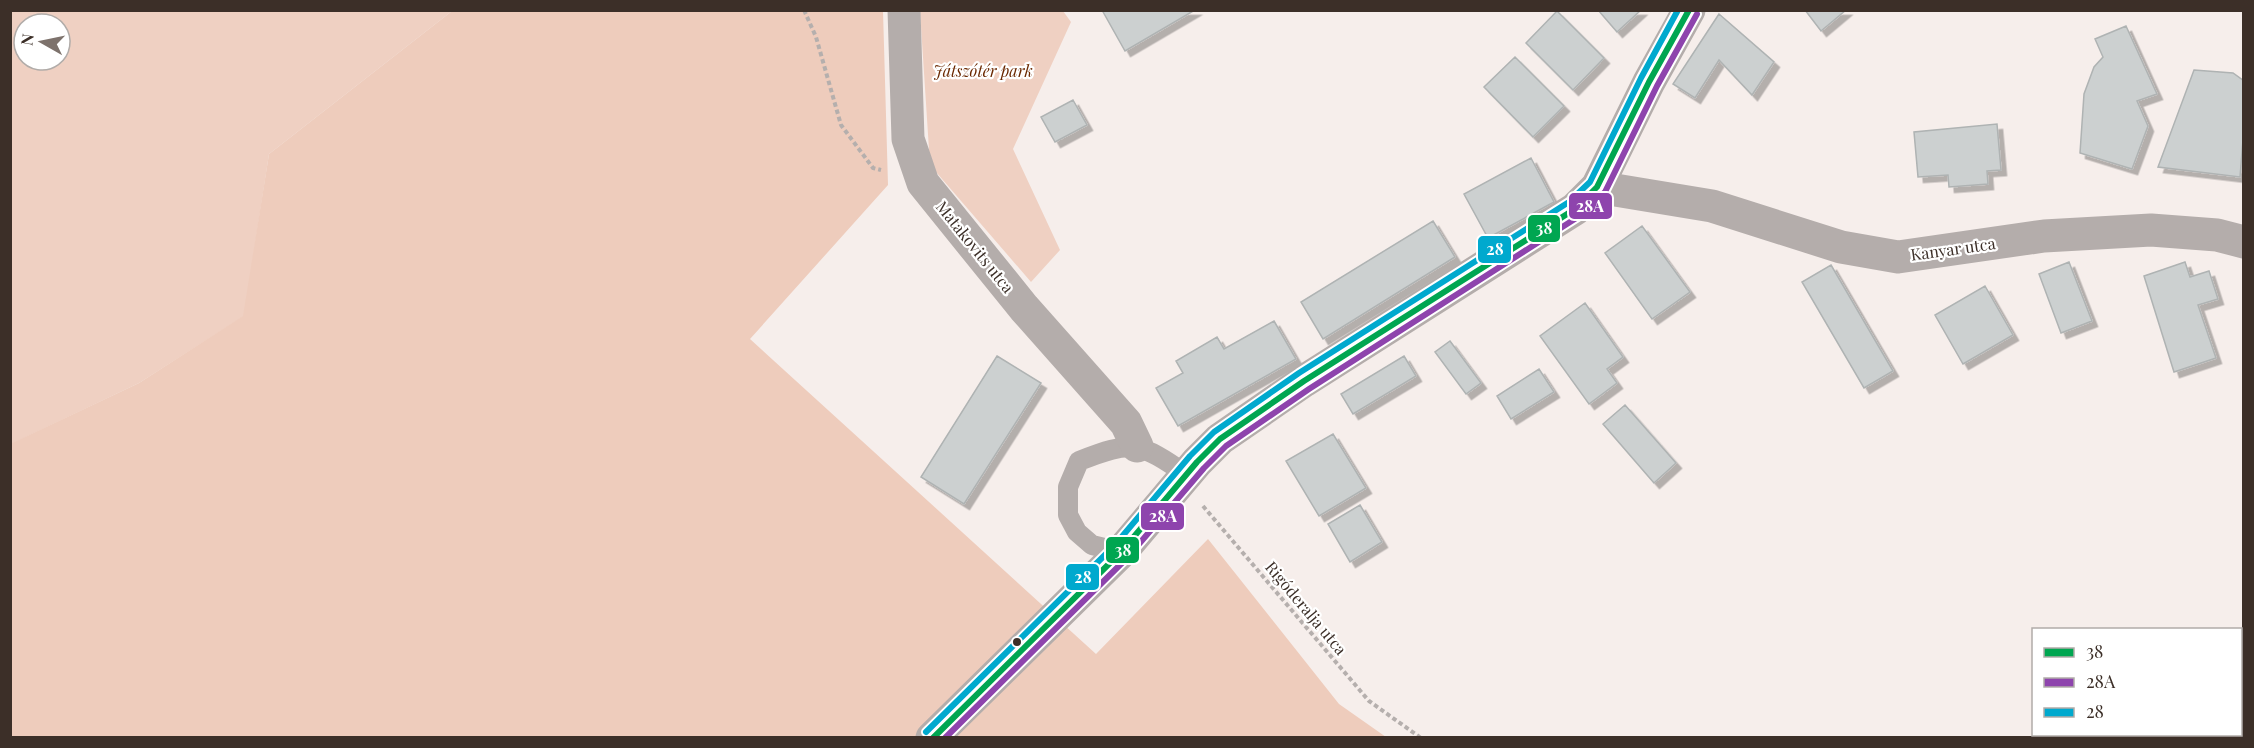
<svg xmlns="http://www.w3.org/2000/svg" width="2254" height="748" font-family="'Playfair Display',serif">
<defs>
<filter id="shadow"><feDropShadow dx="5.5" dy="5.5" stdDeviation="0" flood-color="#0004"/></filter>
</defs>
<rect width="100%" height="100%" fill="#f6eeeb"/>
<path fill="#efd0c2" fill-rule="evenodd" d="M10 11H452L269 154 244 316 139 383 11 444ZM24 24H60V60H24Z
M920 11H1063L1071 22 1013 149 1060 250 1031 282 930 165Z"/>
<path fill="#eeccbc" d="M452 11H883L888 185 750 339 1096 654 1208 539 1339 704 1386 737H11L10 444 139 383 243 316 269 154Z"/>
<path fill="#ccd0d0" stroke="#afb3b3" stroke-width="1.5" filter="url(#shadow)" d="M1102 10H1195L1125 51Z
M1598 10H1641L1617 32Z
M1805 10H1846L1821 31Z
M1557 11 1604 58 1573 90 1526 43Z
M1719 14 1774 62 1752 95 1719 60 1695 98 1673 84Z
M2126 26 2157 94 2137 101 2148 126 2132 169 2080 153 2084 94 2094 67 2103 57 2095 39Z
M1515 57 1564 106 1533 137 1484 87Z
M2194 70 2233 73 2244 81V127L2240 177 2158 167Z
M1073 100 1087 125 1055 142 1041 117Z
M1997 124 2001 170 1987 171 1988 184 1949 187 1948 175 1918 177 1914 132Z
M1531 158 1554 202 1488 238 1464 194Z
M1433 221 1455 257 1323 339 1301 302Z
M1642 226 1690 292 1652 319 1605 253Z
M2069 262 2092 321 2061 333 2039 274Z
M2185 262 2190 277 2209 271 2218 299 2198 305 2216 358 2174 372 2144 276Z
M1831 265 1893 371 1864 388 1802 282Z
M1985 286 2013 335 1963 364 1935 315Z
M1585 303 1623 357 1607 369 1617 383 1589 404 1540 336Z
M1274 321 1296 359 1178 426 1156 388 1183 373 1176 361 1217 337 1224 349Z
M1450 341 1481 383 1466 394 1435 352Z
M997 356 1041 383 964 504 921 477Z
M1404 356 1416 376 1353 414 1341 394Z
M1539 369 1554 392 1511 419 1497 396Z
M1625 405 1676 463 1654 483 1603 424Z
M1333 434 1366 488 1319 516 1286 461Z
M1360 505 1382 542 1350 562 1328 524Z"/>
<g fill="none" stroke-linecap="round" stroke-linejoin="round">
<path stroke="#b5afad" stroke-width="4" stroke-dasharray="4.5 3" stroke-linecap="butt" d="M804 10 816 37 841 125 873 168 881 170
M1203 506 1369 701 1421 738"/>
<path stroke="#b4adab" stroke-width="20" d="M1121 552 1092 545 1077 532 1068 515V487L1079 461C1132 440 1140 442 1187 475"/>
<path stroke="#b4adab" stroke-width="33" d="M904 10 908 139 923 183 1024 308 1126 423 1137 446
M1597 187 1712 206 1841 247 1898 257 2044 236 2151 230 2217 235 2244 242"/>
<path stroke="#b4adab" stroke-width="33" d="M932 738 1121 552 1197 462 1220 439 1304 381 1575 209 1597 187 1649 82 1689 10"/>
<defs>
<path id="bus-1" d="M933 738 1121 552 1197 462 1220 439 1304 381 1575 209 1597 187 1649 82 1689 10"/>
<path id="bus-2" d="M945 738 1127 558 1204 468 1226 446 1309 389 1581 215 1605 192 1657 86 1697 14"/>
<path id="bus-3" d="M926 732 1114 546 1190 456 1214 432 1299 373 1569 202 1590 182 1641 78 1678 10"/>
</defs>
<use href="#bus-1" stroke="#fff" stroke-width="10"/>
<use href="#bus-2" stroke="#fff" stroke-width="10"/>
<use href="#bus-3" stroke="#fff" stroke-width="10"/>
<use href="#bus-1" stroke="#00a651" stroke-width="6"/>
<use href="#bus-2" stroke="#8e44ad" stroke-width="6"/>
<use href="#bus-3" stroke="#00a9ce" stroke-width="6"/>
</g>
<circle fill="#3c2f28" stroke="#fff" stroke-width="2" cx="1017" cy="642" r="5"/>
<g text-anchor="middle" stroke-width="4.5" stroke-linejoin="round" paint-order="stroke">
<g font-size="16" font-style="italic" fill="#6a2800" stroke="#fff">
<text x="983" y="77">Játszótér park</text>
</g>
<g font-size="16" fill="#3c2f28" stroke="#fff">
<text transform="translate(975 247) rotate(51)" y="6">Matakovits utca</text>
<text transform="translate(1953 249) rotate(-8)" y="6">Kanyar utca</text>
<text transform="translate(1306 608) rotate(50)" y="6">Rigóderalja utca</text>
</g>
</g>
<g stroke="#fff" stroke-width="2">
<rect x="1568" y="192" width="45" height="28" rx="6" fill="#8e44ad"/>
<rect x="1527" y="214" width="34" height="29" rx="6" fill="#00a651"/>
<rect x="1477" y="235" width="35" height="29" rx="6" fill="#00a9ce"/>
<rect x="1140" y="502" width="45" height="29" rx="6" fill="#8e44ad"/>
<rect x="1105" y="536" width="35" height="28" rx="6" fill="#00a651"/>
<rect x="1065" y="563" width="35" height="28" rx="6" fill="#00a9ce"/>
</g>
<g font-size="16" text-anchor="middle" font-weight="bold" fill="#fff">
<text x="1590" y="212">28A</text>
<text x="1544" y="234">38</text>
<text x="1495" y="255">28</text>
<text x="1163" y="522">28A</text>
<text x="1123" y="556">38</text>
<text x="1083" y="583">28</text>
</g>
<rect width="2254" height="748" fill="none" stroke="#3c2f28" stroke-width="24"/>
<rect x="2032" y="628" width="210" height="108" fill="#ffffff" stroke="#b1aca9" stroke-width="1.5"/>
<rect x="2044" y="648" width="30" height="9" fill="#00a651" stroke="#b1aca9" stroke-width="1.5"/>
<text x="2086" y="658" font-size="18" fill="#3c2f28">38</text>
<rect x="2044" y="678" width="30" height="9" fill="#8e44ad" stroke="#b1aca9" stroke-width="1.5"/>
<text x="2086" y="688" font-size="18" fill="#3c2f28">28A</text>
<rect x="2044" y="708" width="30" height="9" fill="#00a9ce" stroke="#b1aca9" stroke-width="1.5"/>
<text x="2086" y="718" font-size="18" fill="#3c2f28">28</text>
<g transform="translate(42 42) rotate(279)"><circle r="28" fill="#ffffff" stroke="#b1aca9" stroke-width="1.5"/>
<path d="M0-4.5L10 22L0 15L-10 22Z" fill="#7d726c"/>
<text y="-9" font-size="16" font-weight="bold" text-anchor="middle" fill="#3c2f28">N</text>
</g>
</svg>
